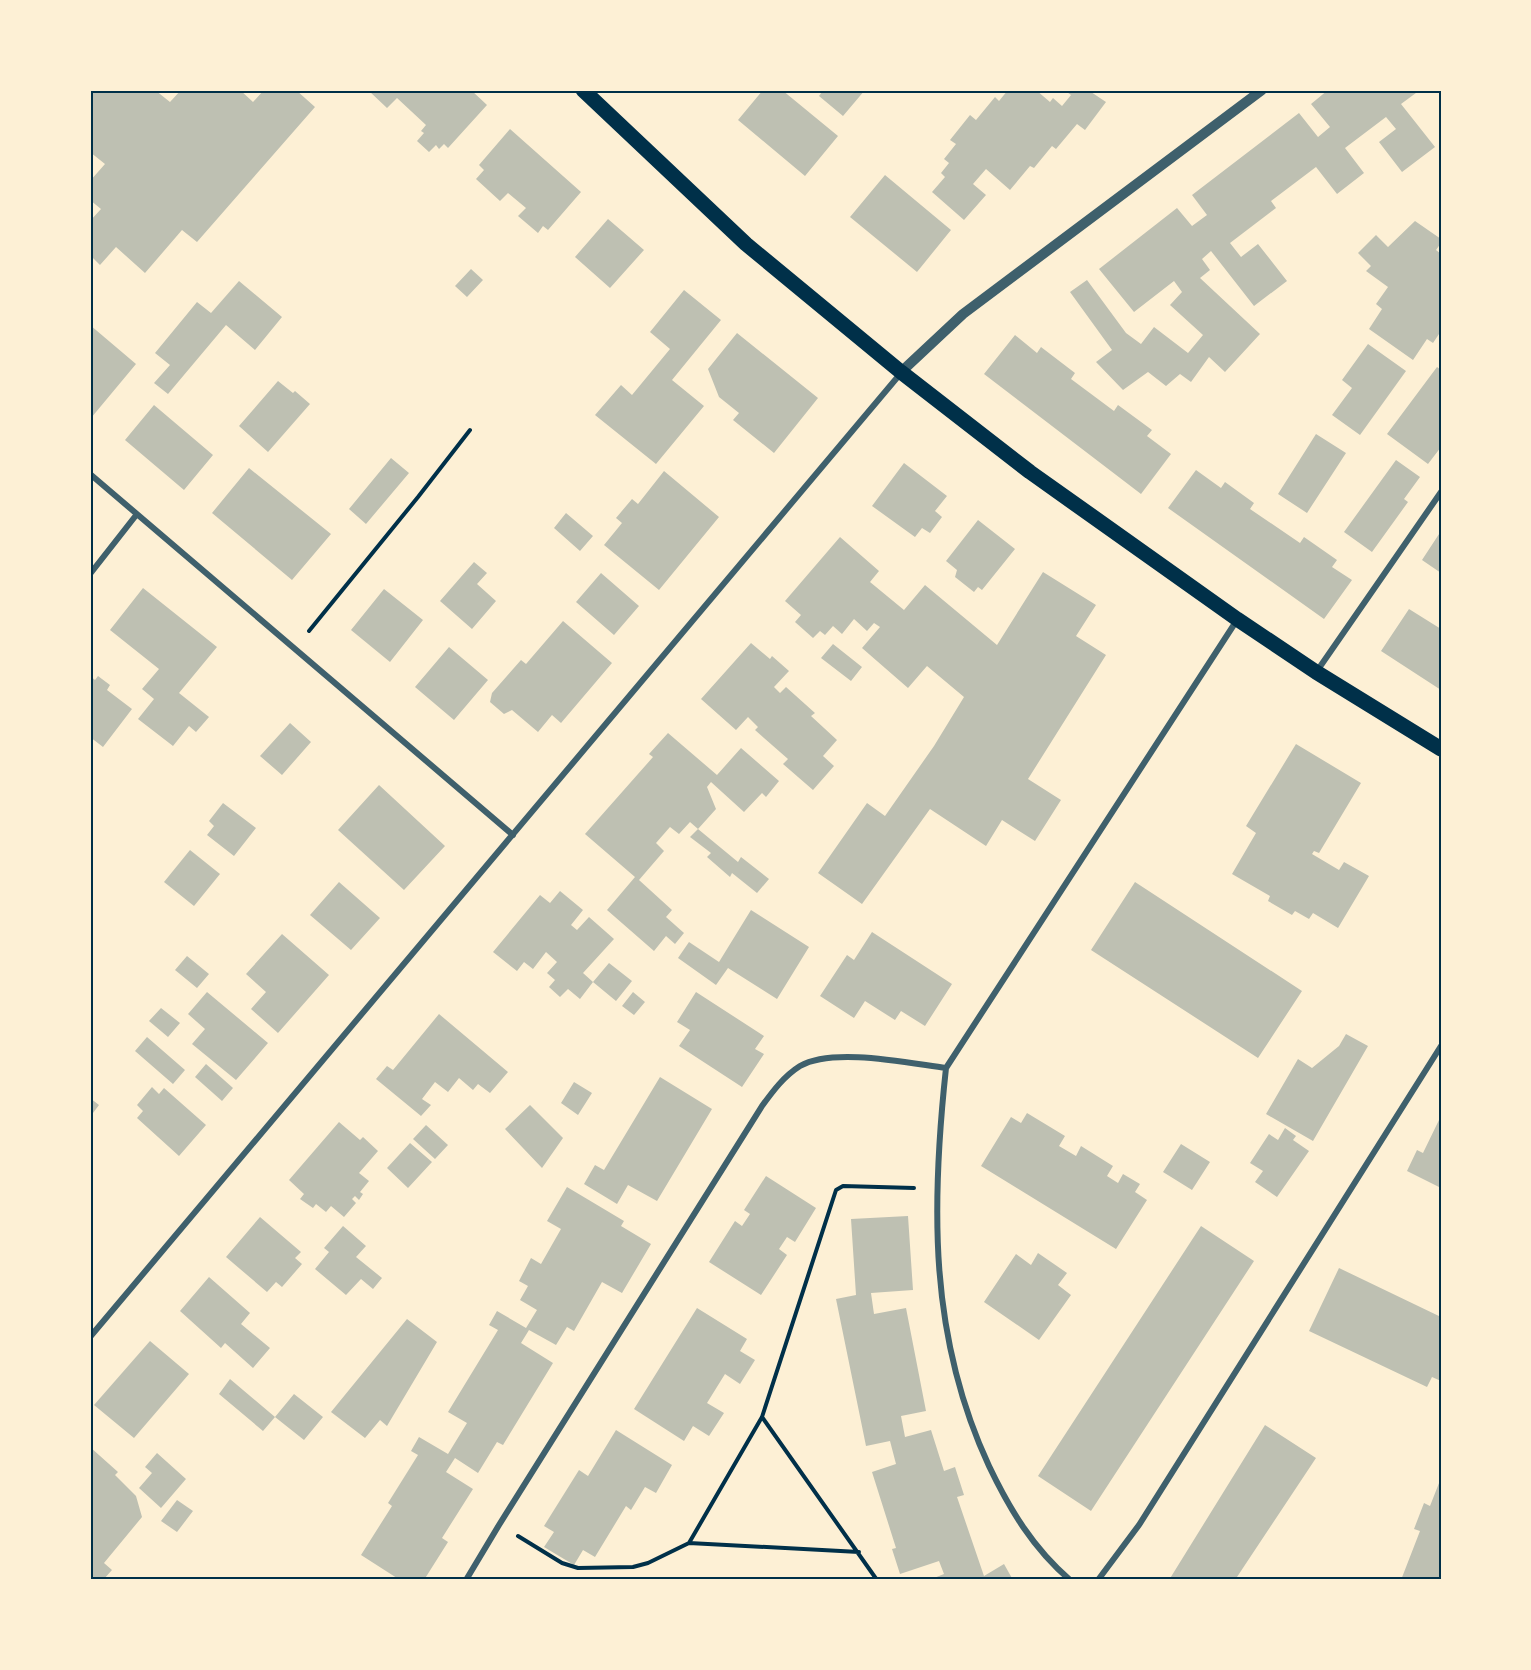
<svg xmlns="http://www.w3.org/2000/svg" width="1531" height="1670" font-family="'Sofia Sans Condensed',sans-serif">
<rect width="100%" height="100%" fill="#fdf0d5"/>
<path fill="#bec0b2" d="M90 90H155L170 102 181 90H240L253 102 264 90H296L315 107 197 242 182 230 145 273 116 247 100 265 90 255V221L101 209 90 200V181L105 164 90 152Z
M371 90H471L487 105 448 148 444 144 439 149 436 145 429 152 417 141 424 133 421 131 426 125 397 98 387 108 369 91Z
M763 90H782L838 136 805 176 738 120Z
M821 90H865L843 116 819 96 822 92Z
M1008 90H1036L1050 102 1053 98 1062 106 1071 95 1064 90H1088L1106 102 1085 130 1077 124 1056 149 1052 146 1034 168 1030 166 1010 190 986 169 973 184 986 195 964 220 932 192 945 177 941 173 949 163 944 159 956 144 950 140 970 115 976 120 995 97 999 101Z
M1328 90H1420L1401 104 1435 147 1402 172 1379 142 1396 129 1386 117 1345 148 1364 173 1337 194 1316 167 1271 201 1276 208 1230 243 1241 257 1258 244 1287 281 1254 306 1211 251 1202 259 1210 270 1200 278 1260 334 1225 372 1209 357 1191 382 1180 374 1166 386 1148 372 1123 390 1096 362 1112 350 1070 292 1087 280 1126 333 1141 344 1154 327 1188 353 1203 335 1170 305 1182 292 1174 281 1134 312 1099 269 1177 208 1192 226 1207 215 1192 195 1299 113 1318 137 1330 127 1311 104Z
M510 129 581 192 548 230 543 226 538 233 518 216 526 208 508 193 500 201 476 179 484 170 479 165Z
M885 175 951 230 917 272 850 217Z
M608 219 644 250 610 288 575 257Z
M1415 221 1441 239V243L1436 250 1441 254V331L1433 343 1427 339 1413 360 1369 329 1382 309 1376 304 1388 287 1366 271 1371 266 1358 253 1376 235 1388 247Z
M471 269 483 280 467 297 455 286Z
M239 281 282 317 255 350 226 325 168 394 154 383 170 365 155 353 197 302 211 313Z
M684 290 721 320 672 380 704 406 656 464 595 415 621 385 632 395 670 349 650 332Z
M90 325 136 364 91 418 90 417Z
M737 333 818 398 774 453 733 420 739 413 719 397 708 369Z
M1015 335 1037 353 1041 347 1075 373 1071 379 1114 411 1118 405 1152 430 1147 436 1171 454 1141 494 984 374Z
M1368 344 1406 371 1360 435 1332 415 1352 388 1342 380Z
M1437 367 1441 370V447L1428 464 1387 434Z
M278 381 293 393 295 391 310 404 268 452 239 426Z
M154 405 213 455 184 490 125 440Z
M1316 434 1346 453 1307 513 1278 494Z
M391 458 409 473 366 524 349 509Z
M1396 460 1420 477 1404 499 1408 502 1372 552 1344 532Z
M904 463 947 496 935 511 942 517 930 533 922 528 915 537 872 506Z
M249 468 331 534 292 580 212 513Z
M1196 470 1221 488 1225 482 1254 503 1250 509 1300 543 1304 537 1337 560 1332 567 1352 580 1324 619 1168 508Z
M664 471 719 517 659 590 604 545 622 523 616 518 632 499 638 504Z
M566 513 593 536 580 551 554 528Z
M978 520 1015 549 982 590 978 587 974 592 955 577 957 570 946 561Z
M1441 531V573L1422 560Z
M840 537 879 571 870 582 904 610 925 585 997 645 1043 572 1096 605 1076 636 1106 655 1028 779 1061 800 1035 841 1002 820 986 846 930 809 862 904 818 873 867 803 885 816 934 746 964 697 927 666 908 688 862 648 880 627 874 623 867 631 854 619 842 634 833 626 825 635 820 631 813 638 795 622 801 615 785 601Z
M474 562 487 573 477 584 496 601 472 629 440 601Z
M601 573 639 606 614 635 576 602Z
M143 588 217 647 179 693 209 717 196 732 189 726 173 746 138 719 154 699 142 689 159 669 110 630Z
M384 589 423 620 390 662 351 630Z
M1409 609 1441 629V690L1381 651Z
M563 621 612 663 561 723 552 715 538 732 512 710 504 714 490 702 492 693 521 660 526 664Z
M751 643 770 659 772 656 789 671 774 687 780 693 786 687 815 713 811 716 837 740 823 756 834 766 813 790 783 764 788 759 755 730 758 727 748 717 736 730 701 699Z
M833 644 862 667 851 681 821 658Z
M449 647 488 680 454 720 415 687Z
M90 676 95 680 98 676 110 685 107 690 132 709 103 747 90 737Z
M290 723 311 742 282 775 260 756Z
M668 733 717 775 741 748 779 781 766 797 762 793 744 812 711 782 707 787 716 809 698 829 690 822 679 834 670 827 656 843 664 851 639 880 672 910 666 917 684 933 675 944 666 936 654 951 607 910 635 877 585 834 653 757 649 754Z
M1296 744 1361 783 1319 853 1314 851 1312 854 1339 870 1344 862 1369 876 1338 928 1313 913 1309 919 1295 911 1292 915 1268 901 1270 896 1232 874 1256 833 1246 826Z
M379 785 445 846 404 890 338 830Z
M223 803 256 828 234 856 207 835 214 826 209 821Z
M698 829 738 862 741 857 769 879 757 893 732 873 730 877 707 857 711 853 690 837Z
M190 850 220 874 194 906 164 882Z
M339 882 380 918 351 950 310 915Z
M1135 882 1302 991 1258 1058 1091 950Z
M560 891 583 910 571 925 577 930 589 917 614 939 583 973 593 982 580 999 568 989 560 997 549 987 555 980 547 973 557 962 546 952 533 969 524 962 517 971 493 952 540 895 550 903Z
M751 910 809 947 777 999 728 968 716 985 678 958 689 942 719 962Z
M872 932 952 984 925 1026 901 1011 895 1020 865 1001 854 1018 820 996 847 955 854 960Z
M282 934 329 975 278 1033 251 1009 266 992 246 974Z
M187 956 209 974 197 988 175 970Z
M609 963 632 981 616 1001 593 982Z
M207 992 268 1043 236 1080 192 1044 205 1029 188 1014Z
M633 992 645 1002 634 1015 622 1006Z
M696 992 764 1036 755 1049 764 1054 742 1087 679 1046 690 1030 677 1022Z
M161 1008 180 1023 168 1037 149 1021Z
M439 1014 508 1072 490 1093 478 1084 473 1090 459 1078 448 1092 435 1082 422 1099 431 1105 421 1116 376 1079 387 1066 393 1070Z
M1346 1034 1368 1046 1313 1141 1266 1114 1298 1059 1312 1068 1339 1046Z
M147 1037 185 1070 173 1084 135 1051Z
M206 1064 233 1088 222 1101 195 1077Z
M660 1077 712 1109 657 1201 628 1185 617 1204 584 1184 595 1165 604 1170Z
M574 1082 592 1093 578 1115 561 1103Z
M152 1087 159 1094 164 1088 206 1125 179 1156 137 1118 143 1111 137 1105Z
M90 1098 99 1105 90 1117Z
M530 1105 563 1138 542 1168 505 1129Z
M1027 1113 1065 1136 1059 1146 1076 1156 1081 1146 1113 1166 1107 1176 1118 1183 1123 1174 1140 1184 1135 1192 1147 1200 1116 1249 981 1166 1011 1117 1021 1123Z
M1439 1120 1441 1121V1188L1407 1171 1417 1150 1423 1153Z
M339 1122 360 1140 363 1137 378 1151 359 1173 369 1181 360 1192 363 1194 359 1200 355 1196 352 1199 356 1203 344 1217 331 1206 326 1212 316 1204 313 1208 300 1199 304 1194 289 1180Z
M426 1125 448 1145 435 1159 413 1139Z
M1285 1128 1296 1136 1293 1140 1309 1151 1277 1197 1255 1182 1263 1171 1250 1163 1269 1134 1278 1140Z
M410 1143 432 1162 408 1188 387 1168Z
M1181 1144 1210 1162 1192 1190 1163 1172Z
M766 1176 816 1208 795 1242 787 1237 779 1249 787 1255 761 1295 709 1262 735 1221 742 1226 750 1214 744 1210Z
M567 1187 624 1221 621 1226 651 1244 622 1293 602 1282 574 1331 567 1327 556 1345 529 1330 521 1343 553 1363 503 1445 497 1442 478 1473 455 1458 446 1472 473 1489 442 1538 448 1542 424 1580H400L361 1555 392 1506 388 1503 418 1455 411 1451 419 1437 448 1454 467 1423 448 1412 498 1330 489 1325 497 1311 526 1328 537 1310 520 1300 528 1286 519 1281 531 1258 541 1264 561 1229 547 1221Z
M908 1216 913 1290 871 1293 874 1314 906 1308 926 1411 901 1416 905 1437 931 1430 944 1471 955 1467 964 1495 957 1497 984 1576 1004 1564 1013 1580H929L944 1574 939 1561 900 1574 892 1549 896 1548 872 1472 896 1464 890 1441 866 1446 836 1299 856 1295 851 1219Z
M260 1217 301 1252 295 1258 302 1264 282 1287 276 1282 267 1292 226 1257Z
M343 1226 366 1246 356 1257 382 1278 373 1289 361 1279 346 1295 315 1269 329 1252 324 1248Z
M1201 1226 1254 1261 1091 1511 1038 1476Z
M1038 1253 1067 1273 1058 1285 1071 1295 1039 1340 984 1302 1016 1254 1031 1265Z
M1339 1268 1441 1317V1381L1432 1377 1427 1387 1309 1331Z
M209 1277 250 1313 241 1324 270 1348 253 1368 225 1343 221 1348 180 1311Z
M697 1308 747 1339 740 1351 755 1360 740 1384 725 1374 707 1403 724 1413 709 1436 693 1426 684 1441 634 1409Z
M407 1319 437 1342 387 1426 380 1420 365 1438 331 1412Z
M150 1341 189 1374 134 1438 94 1405Z
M230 1379 275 1417 263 1431 219 1394Z
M294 1394 323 1417 304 1440 275 1417Z
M1265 1425 1316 1458 1235 1580H1169Z
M616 1430 672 1465 656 1493 645 1487 631 1510 626 1506 595 1557 583 1550 574 1565 544 1547 554 1532 544 1526 579 1470 588 1476Z
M90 1447 118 1472 115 1475 136 1496 142 1517 104 1563 112 1570 103 1580H90Z
M157 1453 186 1479 161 1508 139 1488 152 1473 145 1467Z
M1441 1478V1580H1401L1420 1531 1414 1529 1424 1503 1430 1506Z
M177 1500 193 1511 177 1532 161 1521Z"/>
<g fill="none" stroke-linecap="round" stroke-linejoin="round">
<path stroke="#003049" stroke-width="4" d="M309 631 418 497 470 430
M762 1417 877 1580
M518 1536 562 1563 578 1568 633 1567 648 1563 689 1543 762 1417 836 1190 843 1186 914 1188
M689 1543 859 1552"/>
<path stroke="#3f606c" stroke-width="6" d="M90 474 513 835
M90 574 137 514
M1317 671 1441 492
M946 1068 1237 620
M90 1337 901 373
M466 1580 499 1525 762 1106C773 1091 784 1076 800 1066 833 1047 908 1063 946 1068 931 1206 929 1337 989 1466 1010 1510 1033 1548 1070 1580
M1098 1580 1139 1525 1441 1046"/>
<path stroke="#3f606c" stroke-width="10" d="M901 372 963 314 1262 90"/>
<path stroke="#003049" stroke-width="15" d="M583 90 746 244 901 372 1030 472 1237 619 1316 672 1441 749"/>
</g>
<rect width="1531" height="1670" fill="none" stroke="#fdf0d5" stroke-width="183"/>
<rect x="92" y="92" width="1348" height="1486" fill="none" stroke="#003049" stroke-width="2"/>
</svg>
